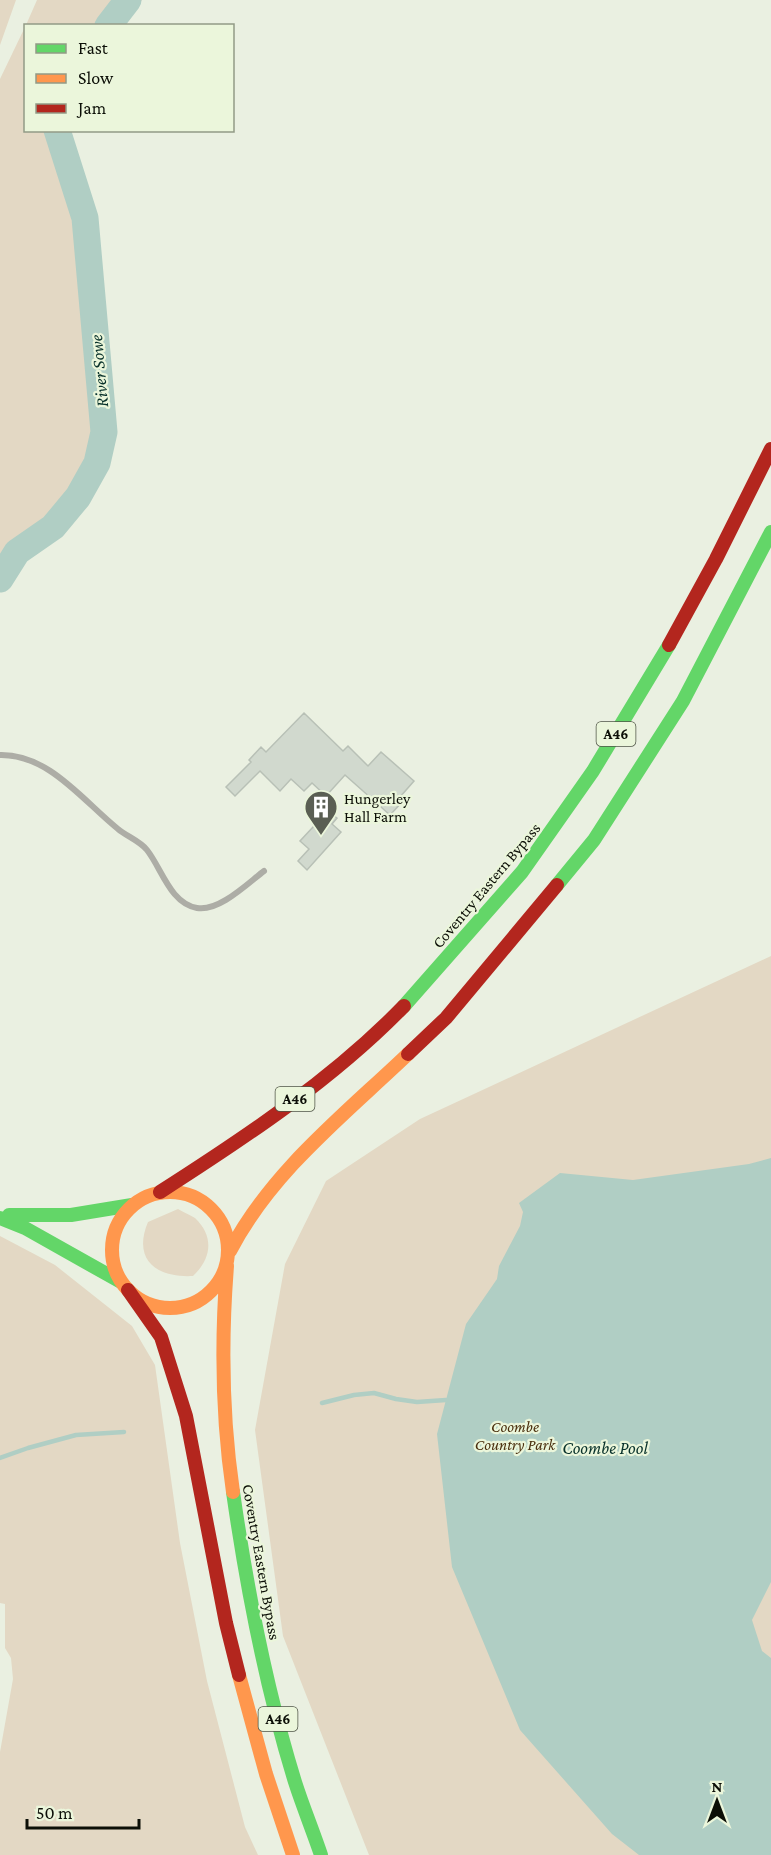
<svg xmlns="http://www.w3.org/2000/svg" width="771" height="1855" font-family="'Crimson Pro',serif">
<rect width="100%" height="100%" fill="#eaf0e1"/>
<path fill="#e3d8c4" d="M0 0H16L0 45Z
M37 0H142L120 25H26Z
M25 27 26 130 71 131 87 186 114 426 108 457 80 511 47 543 22 558 14 578 0 592V79Z
M771 956V1855H369L283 1636 255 1430 285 1264 326 1181 420 1119Z
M178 1209C183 1212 190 1215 195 1218 215 1237 211 1259 193 1276 157 1278 132 1260 148 1222Z
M0 1236 55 1265 132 1326 155 1365 180 1543 207 1681 245 1827 258 1855H0V1752L13 1679 11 1658 5 1648V1604L0 1603Z"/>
<path fill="#b0cec4" d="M771 1158V1582L752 1620 762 1651 771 1658V1855H639L612 1834 520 1730 452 1567 437 1434 466 1324 497 1279 499 1266 520 1226 523 1212 519 1203 560 1173 633 1180 749 1164Z"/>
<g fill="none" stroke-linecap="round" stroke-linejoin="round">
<path stroke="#b0cec4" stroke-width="4.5" d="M322 1403 354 1395 374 1393 396 1399 417 1402 446 1400
M0 1458 28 1448 76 1435 124 1432"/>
<path stroke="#b0cec4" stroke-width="27" d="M108 26 128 0
M0 579 17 552 53 527 78 497 97 463 104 432 85 218 57 130"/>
</g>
<path fill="#d1d9ce" stroke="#b8c0b6" stroke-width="1.5" d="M304 713 343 751 348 746 368 766 381 752 414 781 400 797 404 800 390 815 345 775 326 796 312 783 304 791 291 779 280 791 260 771 235 796 226 787 251 762 249 760 261 747 266 752Z
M328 811 337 818 332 824 341 832 307 870 298 861 309 849 300 841Z"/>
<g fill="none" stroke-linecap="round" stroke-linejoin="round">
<path stroke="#adada6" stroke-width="6" d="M0 755C49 754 83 801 118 829 126 836 140 841 147 850 162 869 170 903 197 908 219 912 248 883 264 871"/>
<path stroke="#63d668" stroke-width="14" d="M557 885 594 840 683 701 771 532
M404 1006 522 872 593 771 669 645
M9 1215H71L132 1205
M0 1218 25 1228 121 1282
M233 1492C247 1590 266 1688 295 1782 303 1807 313 1831 321 1855"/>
<path stroke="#ff974d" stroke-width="14" d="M112 1250a58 58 0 1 1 116 0a58 58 0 1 1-116 0Z
M230 1251C271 1172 344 1115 408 1054
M227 1266C221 1342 222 1417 233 1492
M239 1675 266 1774 293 1855"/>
<path stroke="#b3261e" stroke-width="14" d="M669 645 716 559 771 449
M408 1054 446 1018 557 885
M160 1192C246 1137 333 1079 404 1006
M128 1290 161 1337 186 1416 226 1623 239 1675"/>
</g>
<defs>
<symbol id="building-pin" viewBox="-11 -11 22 30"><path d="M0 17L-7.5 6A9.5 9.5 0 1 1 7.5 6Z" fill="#5a5e53" stroke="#ebf6db"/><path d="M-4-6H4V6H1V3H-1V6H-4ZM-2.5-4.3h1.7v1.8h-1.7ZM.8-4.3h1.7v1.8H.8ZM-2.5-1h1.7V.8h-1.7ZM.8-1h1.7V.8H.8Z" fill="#fff"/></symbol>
</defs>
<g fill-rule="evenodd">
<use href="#building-pin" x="302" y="788" width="38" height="52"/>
</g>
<g text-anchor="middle" stroke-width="4.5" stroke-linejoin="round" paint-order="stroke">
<g fill="#ebf6db" stroke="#4f5447" stroke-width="1.5">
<rect x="596.5" y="722" width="39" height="24" rx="4.5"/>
<rect x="275.5" y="1087" width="39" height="24" rx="4.5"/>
<rect x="258.5" y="1707" width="39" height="24" rx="4.5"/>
</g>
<g font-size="15" font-weight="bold" fill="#0c0f07">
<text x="616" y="739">A46</text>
<text x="295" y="1104">A46</text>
<text x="278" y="1724">A46</text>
</g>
<g font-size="16" fill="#0c0f07" stroke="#ebf6db" text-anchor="start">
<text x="344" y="804">Hungerley<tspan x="344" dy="18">Hall Farm</tspan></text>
</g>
<g font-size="16" fill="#0c0f07" stroke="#ebf6db">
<text transform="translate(486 885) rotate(-50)" y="6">Coventry Eastern Bypass</text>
<text transform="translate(262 1562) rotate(80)" y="6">Coventry Eastern Bypass</text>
</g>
<g font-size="16" font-style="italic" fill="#4a2f0e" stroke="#ebf6db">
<text x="515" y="1432">Coombe<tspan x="515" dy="18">Country Park</tspan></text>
</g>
<g font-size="18" font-style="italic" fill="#09322b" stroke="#ebf6db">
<text transform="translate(99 371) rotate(-95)" y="6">River Sowe</text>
<text x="605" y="1454">Coombe Pool</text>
</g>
</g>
<rect x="24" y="24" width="210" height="108" fill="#ebf6db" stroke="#929a86" stroke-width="1.5"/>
<rect x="36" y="44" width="30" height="9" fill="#63d668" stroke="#929a86" stroke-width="1.5"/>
<text x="78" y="54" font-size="18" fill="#0c0f07">Fast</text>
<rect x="36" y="74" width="30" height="9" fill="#ff974d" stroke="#929a86" stroke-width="1.5"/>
<text x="78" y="84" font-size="18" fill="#0c0f07">Slow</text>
<rect x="36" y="104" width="30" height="9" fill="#b3261e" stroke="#929a86" stroke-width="1.5"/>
<text x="78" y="114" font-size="18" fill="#0c0f07">Jam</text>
<g transform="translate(717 1801)" stroke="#ebf6db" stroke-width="4.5" paint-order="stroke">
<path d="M0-4.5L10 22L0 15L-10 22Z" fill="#0c0f07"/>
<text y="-9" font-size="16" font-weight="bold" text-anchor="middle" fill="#0c0f07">N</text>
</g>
<path d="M27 1819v9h112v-9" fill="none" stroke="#0c0f07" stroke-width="3"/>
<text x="36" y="1819" font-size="18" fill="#0c0f07" stroke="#ebf6db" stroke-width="4.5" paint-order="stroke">50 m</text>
</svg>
